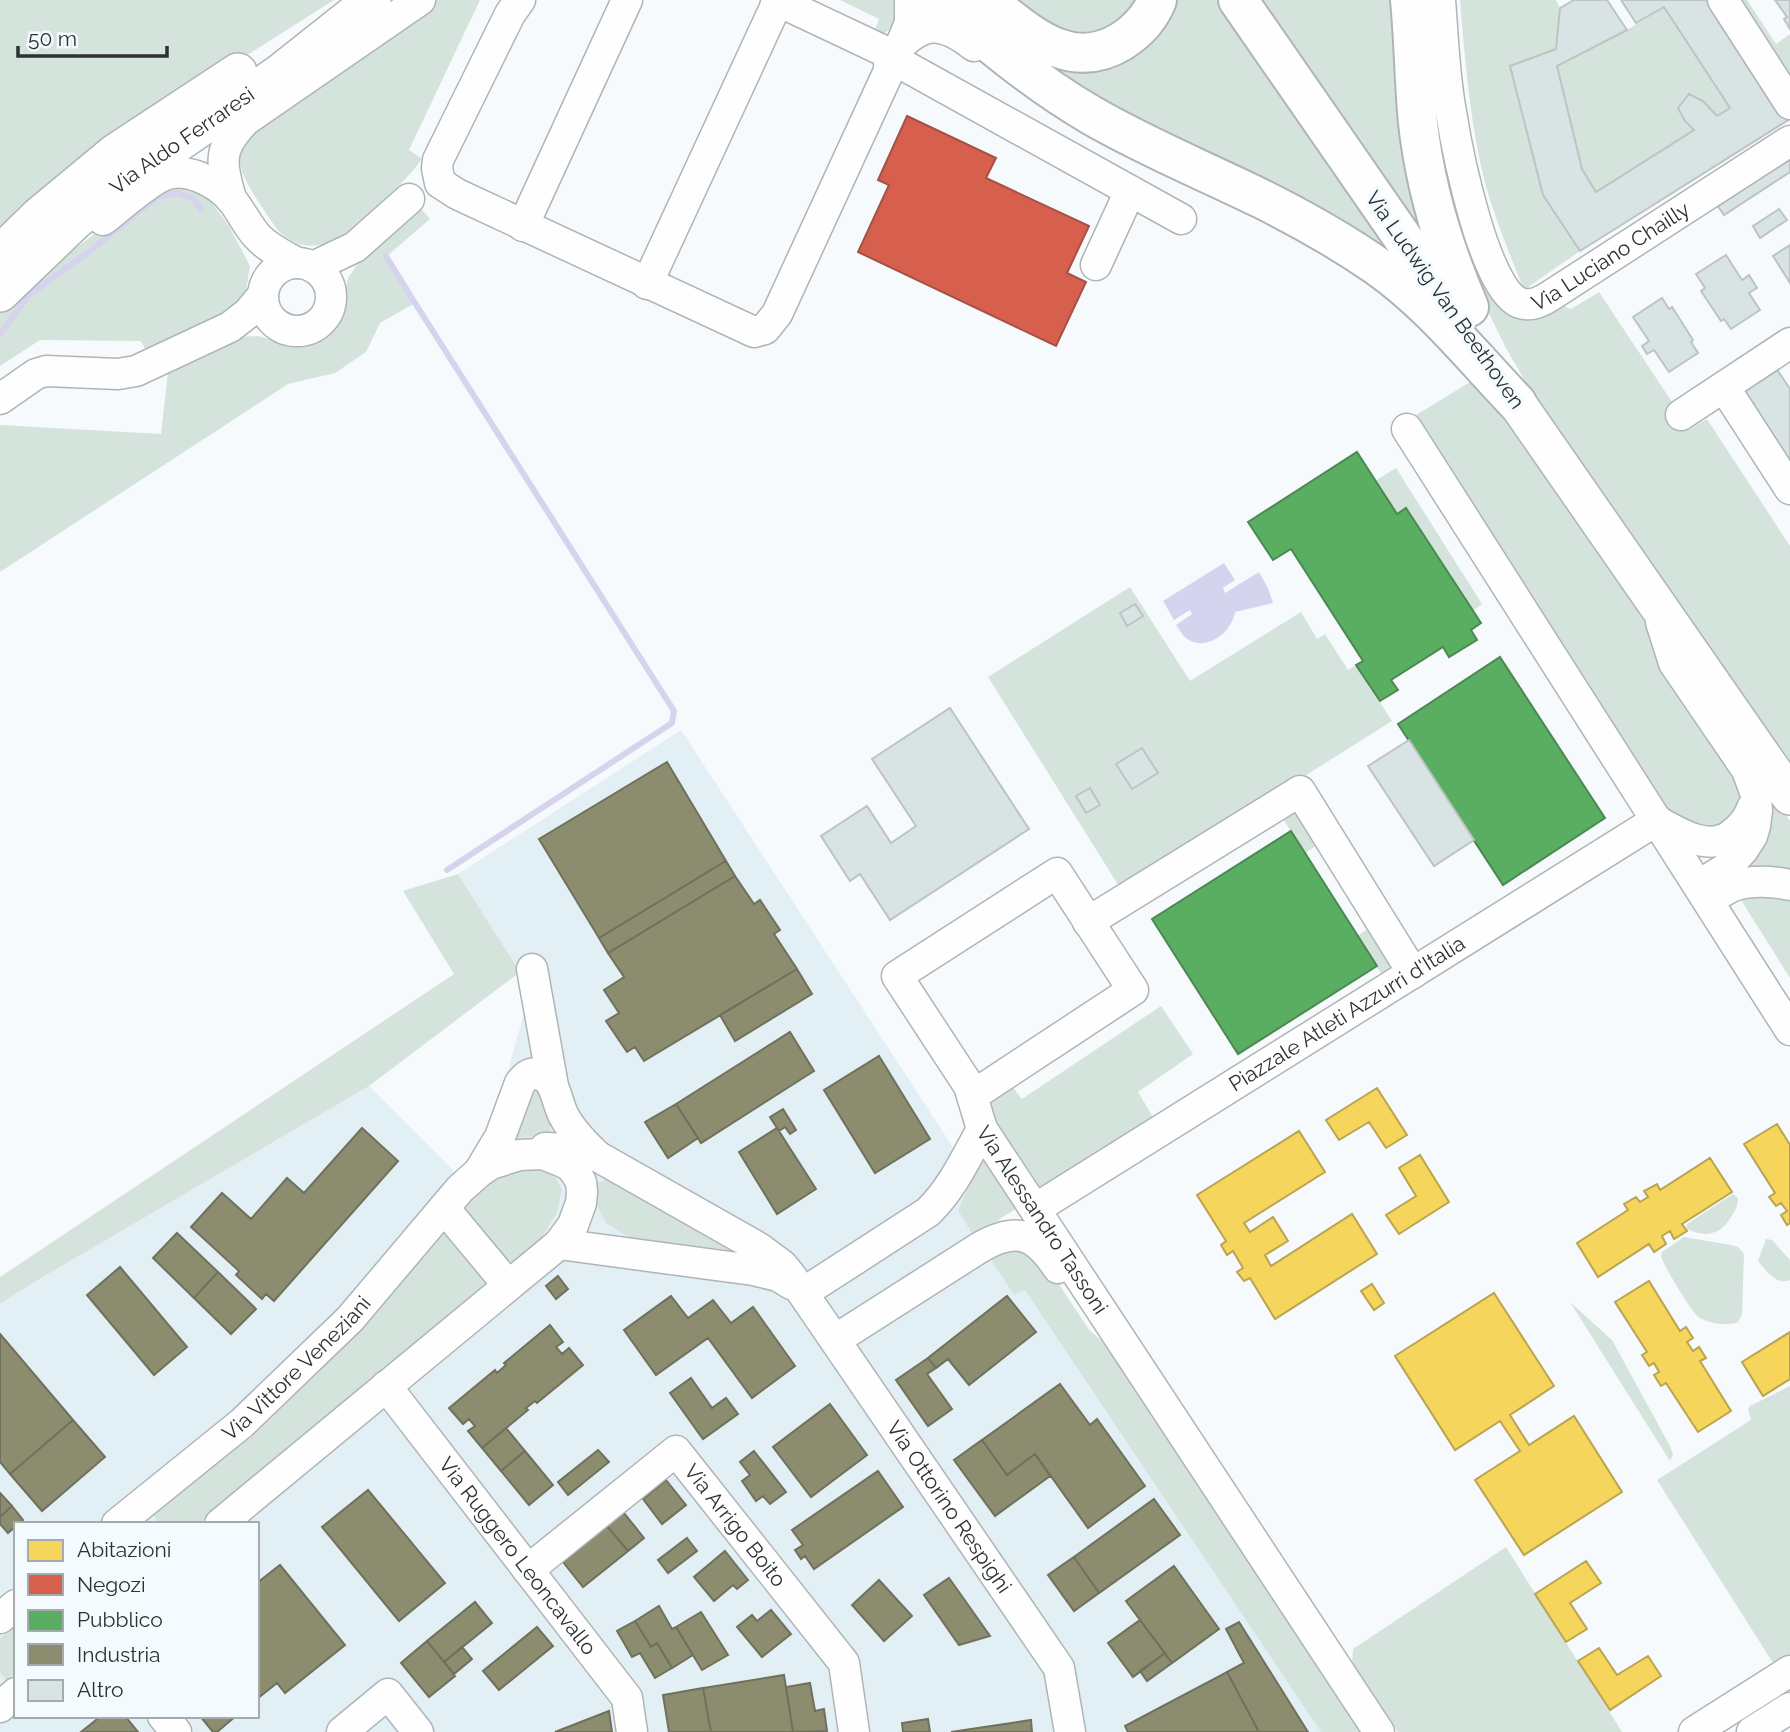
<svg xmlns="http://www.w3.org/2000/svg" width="1790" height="1732" font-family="Raleway,sans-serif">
<rect width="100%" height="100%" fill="#f6fafc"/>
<path fill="#e2eff5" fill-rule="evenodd" d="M681 730 1334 1732H0V1304L36 1281 369 1086 456 1173 500 1120 511 1059 531 989 458 874ZM16 1524H257V1716H16Z"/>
<path fill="#d4e3dc" d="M0 0H334L200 85 0 235Z
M432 0H480L409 150 422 159C407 180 349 239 326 244 315 246 304 247 294 242 288 239 282 235 277 229 270 220 246 184 243 174 241 169 239 159 240 153 242 145 247 136 251 128Z
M840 0H900C900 9 894 28 885 33 882 35 877 35 873 36L879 19Z
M971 0 1046 54 1171 0H1217L1424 295 1090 104Z
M1004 0H1143L1116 28 1071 39Z
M1250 0H1402L1461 303Z
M1434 0 1490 275 1571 309 1599 292 1690 429 1707 419 1790 546V771L1537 402 1506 348 1466 267 1436 170Z
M1460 0H1556L1560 8 1556 49 1511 67 1543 195 1580 251 1524 290C1510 255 1495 219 1485 183 1470 123 1465 61 1460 0Z
M1733 0H1747L1776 44 1790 34V86Z
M1664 7 1730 108 1717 116 1703 101 1689 94 1679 108 1685 121 1694 130 1596 192 1582 169 1557 66 1627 30Z
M156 187 201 188 229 226 250 266 245 297 221 318 147 353 141 341 40 340 0 366V311L29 281 64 257Z
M418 205 430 219 387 256 415 303 380 323 366 352 335 373 288 384 0 572V425L161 434 168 372 239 337 258 336 294 346 323 336 340 316 348 278 371 245Z
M1480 376 1652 633 1742 788 1743 811 1713 833 1678 822 1667 809 1416 415Z
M1396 468 1482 604 1473 611 1407 508 1397 514 1375 481Z
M1130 587 1190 681 1301 612 1317 639 1325 634 1348 670 1356 665 1392 721 1122 891 988 677Z
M1768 789 1790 821V877L1749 875 1746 866Z
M1301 809 1322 842 1305 853 1283 819Z
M458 874 520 972 369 1086 36 1281 0 1304V1277L454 974 403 891Z
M1767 894 1790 895V978L1741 900Z
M1374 925 1401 967 1384 978 1357 936Z
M1161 1006 1193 1054 1138 1092 1156 1122 1039 1198 1000 1137 989 1101 1010 1084 1022 1099Z
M531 1088 549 1093 551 1136 512 1138Z
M982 1157 1016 1209 973 1235 958 1210Z
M526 1164 551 1170 562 1189 557 1212 541 1239 509 1264 463 1209 481 1189 500 1172Z
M606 1180 618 1184 729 1250 628 1237 606 1223 596 1203 597 1183Z
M1733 1194 1738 1198C1738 1207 1734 1212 1729 1220 1718 1236 1704 1237 1687 1229V1224L1690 1222Z
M448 1226 492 1279 199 1524H160L153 1515 228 1453 312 1379Z
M1684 1237 1731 1245 1738 1247 1744 1254 1742 1314 1738 1322C1728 1326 1710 1324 1700 1318 1692 1314 1665 1267 1661 1257L1662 1252Z
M1766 1239 1772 1240 1790 1260V1280C1777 1286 1766 1271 1758 1261Z
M1004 1245 1036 1250 1090 1331 1113 1350 1362 1732H1321L1025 1290 1014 1295 988 1255Z
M1570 1302 1612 1340 1670 1446 1673 1455 1670 1461Z
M1790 1386V1657L1775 1666 1657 1480 1751 1420 1748 1409 1750 1406Z
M1506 1547 1622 1732H1398L1352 1663 1353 1649Z
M16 1626V1672L6 1680 0 1672V1638Z"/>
<path fill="#d6d3ee" d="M1224 563 1235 580 1223 588 1225 593 1259 572 1268 588 1273 603 1235 612C1232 632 1207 652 1187 639 1182 635 1179 629 1176 625L1192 614 1190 610 1174 620 1163 601Z"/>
<path fill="#f6d55c" stroke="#baa450" stroke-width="2" d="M1377 1088 1407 1135 1386 1148 1369 1122 1339 1140 1326 1120Z
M1777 1124 1790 1145V1223L1787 1225 1781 1215 1787 1211 1781 1203 1776 1206 1769 1197 1775 1193 1744 1144Z
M1299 1131 1325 1172 1244 1223 1250 1232 1273 1217 1288 1241 1265 1255 1271 1266 1352 1214 1377 1254 1275 1319 1250 1278 1244 1281 1237 1272 1243 1268 1233 1251 1227 1255 1221 1245 1226 1241 1197 1195Z
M1420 1155 1449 1202 1399 1234 1386 1215 1416 1196 1399 1168Z
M1710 1158 1732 1192 1682 1224 1687 1231 1674 1239 1670 1231 1662 1236 1666 1244 1654 1252 1649 1244 1598 1277 1577 1243 1628 1210 1624 1204 1636 1197 1640 1202 1648 1197 1644 1191 1657 1184 1660 1190Z
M1649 1281 1680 1331 1686 1327 1693 1338 1687 1342 1693 1351 1699 1347 1706 1358 1700 1361 1731 1411 1698 1432 1666 1383 1661 1386 1654 1375 1659 1372 1654 1363 1649 1366 1642 1355 1647 1352 1615 1302Z
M1372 1284 1384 1303 1374 1310 1361 1291Z
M1494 1293 1554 1386 1510 1415 1529 1445 1574 1416 1622 1492 1524 1555 1475 1480 1520 1451 1500 1421 1455 1450 1395 1356Z
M1790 1332V1379L1763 1396 1742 1362Z
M1586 1561 1601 1583 1570 1603 1587 1629 1566 1642 1535 1594Z
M1599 1648 1617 1675 1648 1656 1661 1676 1610 1710 1578 1661Z"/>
<path fill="#d6604d" stroke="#a35245" stroke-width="2" d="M907 116 996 158 986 178 1089 226 1067 273 1086 282 1056 346 858 252 889 185 878 180Z"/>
<path fill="#5aae61" stroke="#4c8853" stroke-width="2" d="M1357 452 1397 514 1406 508 1481 623 1471 630 1477 640 1449 657 1443 647 1391 680 1398 690 1380 701 1356 665 1363 661 1291 549 1273 560 1248 522Z
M1500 657 1605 818 1503 885 1398 724Z
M1291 831 1377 966 1238 1054 1152 919Z"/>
<path fill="#8c8c6e" stroke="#70715c" stroke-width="2" d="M667 762 726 861 599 938 539 839Z
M726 861 735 876 608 953 599 938Z
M735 876 754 904 760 900 780 930 774 934 797 969 644 1061 635 1047 627 1052 606 1021 619 1013 604 990 624 977 608 953Z
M797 969 812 994 735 1041 720 1015Z
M790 1032 814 1071 701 1143 676 1104Z
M879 1056 930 1139 875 1173 824 1090Z
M676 1104 698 1138 668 1158 645 1122Z
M783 1109 796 1130 790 1134 785 1127 779 1131 770 1117Z
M362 1128 398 1161 274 1301 266 1294 262 1299 236 1275 239 1271 191 1227 222 1193 251 1219 287 1178 304 1193Z
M777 1128 816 1189 777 1214 739 1152Z
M177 1233 218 1272 194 1298 153 1258Z
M120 1267 187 1347 154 1375 87 1295Z
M218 1272 256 1309 231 1334 194 1298Z
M558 1276 568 1289 556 1299 546 1286Z
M671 1296 688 1318 713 1300 731 1323 753 1307 795 1366 752 1398 708 1338 656 1375 624 1330Z
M1007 1296 1036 1332 969 1385 948 1359 936 1368 928 1358Z
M550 1325 563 1342 556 1347 562 1354 569 1348 583 1365 537 1403 535 1401 526 1408 528 1410 482 1448 468 1431 475 1426 469 1419 463 1424 449 1408 495 1370 497 1373 506 1365 504 1363Z
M0 1334 73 1420 10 1474 0 1462Z
M928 1358 936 1368 927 1374 952 1409 928 1426 896 1380Z
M691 1378 712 1408 726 1398 738 1414 703 1439 670 1393Z
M1060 1384 1090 1425 1097 1419 1145 1486 1088 1528 1035 1454 1007 1475 982 1440Z
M830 1404 867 1455 811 1497 773 1447Z
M73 1420 105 1457 42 1511 10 1474Z
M506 1428 525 1451 501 1471 482 1448Z
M982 1440 1007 1475 1035 1454 1050 1476 995 1516 954 1460Z
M598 1450 609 1462 568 1495 558 1482Z
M525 1451 553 1485 529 1505 501 1471Z
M754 1451 786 1492 770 1504 763 1496 756 1501 742 1481 750 1475 740 1462Z
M878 1471 903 1507 814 1569 805 1556 801 1559 795 1550 803 1545 792 1530Z
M666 1480 686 1505 662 1524 643 1499Z
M368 1490 445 1583 399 1621 322 1527Z
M0 1493 12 1506 0 1517Z
M1154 1499 1180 1535 1099 1593 1074 1557Z
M12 1506 23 1520 19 1524H16V1526L8 1533 0 1524V1517Z
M624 1513 644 1538 628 1551 607 1526Z
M607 1526 628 1551 583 1587 563 1562Z
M687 1538 697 1551 668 1573 658 1560Z
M725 1551 748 1580 737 1589 733 1585 714 1601 694 1577Z
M1074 1557 1099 1593 1074 1611 1048 1575Z
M280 1565 345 1645 285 1693 277 1683 257 1699V1583Z
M1174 1566 1219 1629 1172 1663 1126 1601Z
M949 1578 990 1636 959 1645 924 1595Z
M879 1580 912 1616 884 1641 852 1605Z
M475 1602 492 1623 444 1662 427 1641Z
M659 1606 672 1629 676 1627 693 1655 672 1668 657 1643 651 1647 635 1621Z
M771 1610 791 1634 762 1657 737 1627 752 1615 757 1621Z
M701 1612 728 1655 702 1670 676 1627Z
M1140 1620 1165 1653 1133 1677 1108 1643Z
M635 1621 651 1647 657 1643 672 1668 655 1678 640 1653 632 1657 617 1631Z
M1239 1622 1308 1732H1259L1227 1672 1244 1663 1226 1629Z
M537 1627 553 1646 499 1690 483 1671Z
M427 1641 455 1676 429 1697 401 1663Z
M462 1647 472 1659 454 1674 444 1662Z
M1165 1653 1172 1663 1147 1681 1140 1671Z
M1227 1672 1259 1732H1128L1125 1726Z
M784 1675 793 1732H711L703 1688Z
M810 1683 815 1711 824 1709 827 1731 793 1732 786 1687Z
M703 1688 711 1732H669L663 1695Z
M609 1711 612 1732H555Z
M101 1716H125L138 1732H81Z
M200 1716H236L217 1732H213Z
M928 1719 930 1732H903L902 1723Z
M1031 1720 1032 1732H951Z"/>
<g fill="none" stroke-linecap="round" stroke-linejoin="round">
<path stroke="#d6d3ee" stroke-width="6" d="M386 256 415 303 674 711 672 723 447 870
M0 334 29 295 90 251 158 196 177 193 192 198 201 209"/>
</g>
<path fill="#d8e3e4" stroke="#bec3c3" stroke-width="2" d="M1574 0H1607L1627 30 1557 66 1582 169 1596 192 1694 130 1685 121 1678 108 1689 94 1703 101 1717 116 1730 108 1664 7 1636 23 1621 0H1715L1790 119 1580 251 1543 195 1510 66 1556 49 1560 8Z
M1775 0H1790V29L1784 19 1787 17Z
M1790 159V172L1724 215 1718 206Z
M1779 209 1787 220 1760 238 1753 226Z
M1790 245V283L1773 256Z
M1726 255 1742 280 1749 275 1757 288 1749 293 1760 310 1731 329 1724 319 1721 321 1701 291 1705 288 1696 274Z
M1662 298 1669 309 1672 307 1693 340 1691 342 1698 353 1669 372 1654 350 1647 354 1642 346 1649 341 1633 317Z
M1772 362 1790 389V461L1740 383Z
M1135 604 1143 616 1127 626 1120 613Z
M950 708 1029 829 890 920 860 874 850 881 821 836 867 806 891 843 916 826 872 759Z
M1409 740 1474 840 1434 866 1368 766Z
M1142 748 1158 773 1132 789 1116 764Z
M1090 788 1100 805 1086 813 1076 796Z"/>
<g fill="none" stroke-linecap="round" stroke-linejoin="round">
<defs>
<g id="minor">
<path d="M520 0 510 14 438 160 437 168 440 183 457 194 754 332 765 329 777 314 888 73C890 64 890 59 884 51L776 0"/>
<path id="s1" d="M1440 0C1443 37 1444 75 1451 112 1457 150 1484 289 1520 303 1531 307 1541 302 1550 296L1790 141"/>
<path d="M1723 0 1790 104"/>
<path d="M902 42 910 23V0"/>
<path d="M974 46C937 17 919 23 889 57L1181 219"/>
<path d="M231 199C221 162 217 149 246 120L420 0"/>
<path d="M103 220C121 206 140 188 160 177 183 164 217 182 232 200 241 211 247 225 257 236 268 248 283 255 297 263"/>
<path d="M523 226 627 0"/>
<circle cx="297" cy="297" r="34"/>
<path d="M1096 265 1130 191"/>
<path d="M313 267 355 247 409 199"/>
<path d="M647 284 778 1"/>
<path d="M1724 387 1790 489"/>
<path d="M0 399 36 374 46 371 118 374 136 371 230 327 248 313 263 295"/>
<path d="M1681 415 1790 343"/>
<path d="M1407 429 1790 1030"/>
<path d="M1661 622 1674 663 1747 770 1756 795 1757 811 1755 826 1752 836 1743 850 1725 869 1699 885"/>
<path d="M1657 821C1679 833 1708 852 1731 835 1741 828 1748 820 1752 808"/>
<path d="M1708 900C1716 896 1724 890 1733 886 1750 880 1773 881 1790 885"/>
<path d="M1088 922 1300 791 1413 973"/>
<path d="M532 969 553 1086"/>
<path id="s2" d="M972 1096 1133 990 1057 873 897 976 969 1086 982 1129 1379 1732"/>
<path id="s3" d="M545 1148 572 1149 597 1156 759 1248 782 1265 791 1276 1059 1668 1070 1732"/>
<path d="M479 1172 500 1137 520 1083C525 1077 529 1072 538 1074 557 1078 556 1104 565 1118 573 1133 585 1144 597 1156"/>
<path d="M444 1208 508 1285"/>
<path id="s4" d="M1035 1209 1657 820"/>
<path d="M559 1244 753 1270 778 1276 791 1284"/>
<path d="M803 1293 928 1212C952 1189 966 1158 982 1129"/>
<path d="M835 1340 979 1248C1016 1226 1035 1233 1058 1268"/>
<path id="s5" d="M386 1386 627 1698 632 1732"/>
<path id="s6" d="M117 1524 242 1423 350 1319 460 1189 479 1172 491 1164 519 1155 543 1154 563 1162 570 1166 576 1173 581 1182 582 1192 581 1203 573 1225 559 1244 220 1524"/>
<path id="s7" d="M528 1570 676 1451 844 1663 854 1732"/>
<path d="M0 1618 16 1605"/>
<path d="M0 1707 16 1693"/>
<path d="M163 1716 176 1732"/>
<path d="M342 1732 388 1694 418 1732"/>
<path d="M1694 1732 1790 1671"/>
<path d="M1752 1732 1790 1708"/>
</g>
<g id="major">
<path d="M0 254 39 216 115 153 238 72"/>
<path id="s8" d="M0 293 75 221 130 176 280 73 372 0"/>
<path d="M1517 403 1790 796"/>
</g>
<path id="highway" d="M939 0C987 42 1036 83 1091 115 1146 147 1205 171 1262 199 1302 219 1341 241 1377 266 1430 303 1472 356 1517 403
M986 0C1027 31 1069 74 1122 41 1139 30 1150 18 1157 0
M1238 0 1452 309
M1410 0C1414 41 1414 82 1418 123 1425 186 1444 249 1469 307"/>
</defs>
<use href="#minor" stroke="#b0b4b6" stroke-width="33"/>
<use href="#major" stroke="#b0b4b6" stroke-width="40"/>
<use href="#highway" stroke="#b0b4b6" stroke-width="42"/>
<use href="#minor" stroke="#fefeff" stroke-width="30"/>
<use href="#major" stroke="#fefeff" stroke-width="37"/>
<use href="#highway" stroke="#fefeff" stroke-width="38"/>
</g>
<g text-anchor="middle" stroke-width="7" stroke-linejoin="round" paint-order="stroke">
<g font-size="21" fill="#2d3133" stroke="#f4fbfe">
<text dy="7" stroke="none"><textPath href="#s8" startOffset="238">Via Aldo Ferraresi</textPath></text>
<text dy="7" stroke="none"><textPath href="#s1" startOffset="424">Via Luciano Chailly</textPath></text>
<text transform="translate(1445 300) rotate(55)" y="7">Via Ludwig Van Beethoven</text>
<text dy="7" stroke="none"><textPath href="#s4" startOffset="368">Piazzale Atleti Azzurri d'Italia</textPath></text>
<text dy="7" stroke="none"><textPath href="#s2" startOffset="808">Via Alessandro Tassoni</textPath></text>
<text dy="7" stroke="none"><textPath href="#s6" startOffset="238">Via Vittore Veneziani</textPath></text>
<text dy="7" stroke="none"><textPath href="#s3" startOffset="562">Via Ottorino Respighi</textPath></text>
<text dy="7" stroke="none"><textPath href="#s7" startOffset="285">Via Arrigo Boito</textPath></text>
<text dy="7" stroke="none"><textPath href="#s5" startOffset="215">Via Ruggero Leoncavallo</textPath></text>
</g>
</g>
<rect x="14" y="1522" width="245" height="196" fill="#f4fbfe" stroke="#a4aaad" stroke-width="2"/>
<rect x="28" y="1540" width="35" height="21" fill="#f6d55c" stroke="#a4aaad" stroke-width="2"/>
<text x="77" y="1557" font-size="21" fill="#2d3133">Abitazioni</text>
<rect x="28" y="1574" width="35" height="21" fill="#d6604d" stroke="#a4aaad" stroke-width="2"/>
<text x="77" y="1592" font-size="21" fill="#2d3133">Negozi</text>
<rect x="28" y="1610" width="35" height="21" fill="#5aae61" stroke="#a4aaad" stroke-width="2"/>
<text x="77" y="1627" font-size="21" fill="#2d3133">Pubblico</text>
<rect x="28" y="1644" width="35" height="21" fill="#8c8c6e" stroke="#a4aaad" stroke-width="2"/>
<text x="77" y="1662" font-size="21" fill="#2d3133">Industria</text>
<rect x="28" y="1680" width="35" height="21" fill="#d8e3e4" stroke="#a4aaad" stroke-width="2"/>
<text x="77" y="1697" font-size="21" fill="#2d3133">Altro</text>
<path d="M18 46v10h149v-10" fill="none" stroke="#2d3133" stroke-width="3.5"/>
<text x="28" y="46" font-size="21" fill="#2d3133" stroke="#f4fbfe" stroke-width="5" paint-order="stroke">50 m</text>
</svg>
